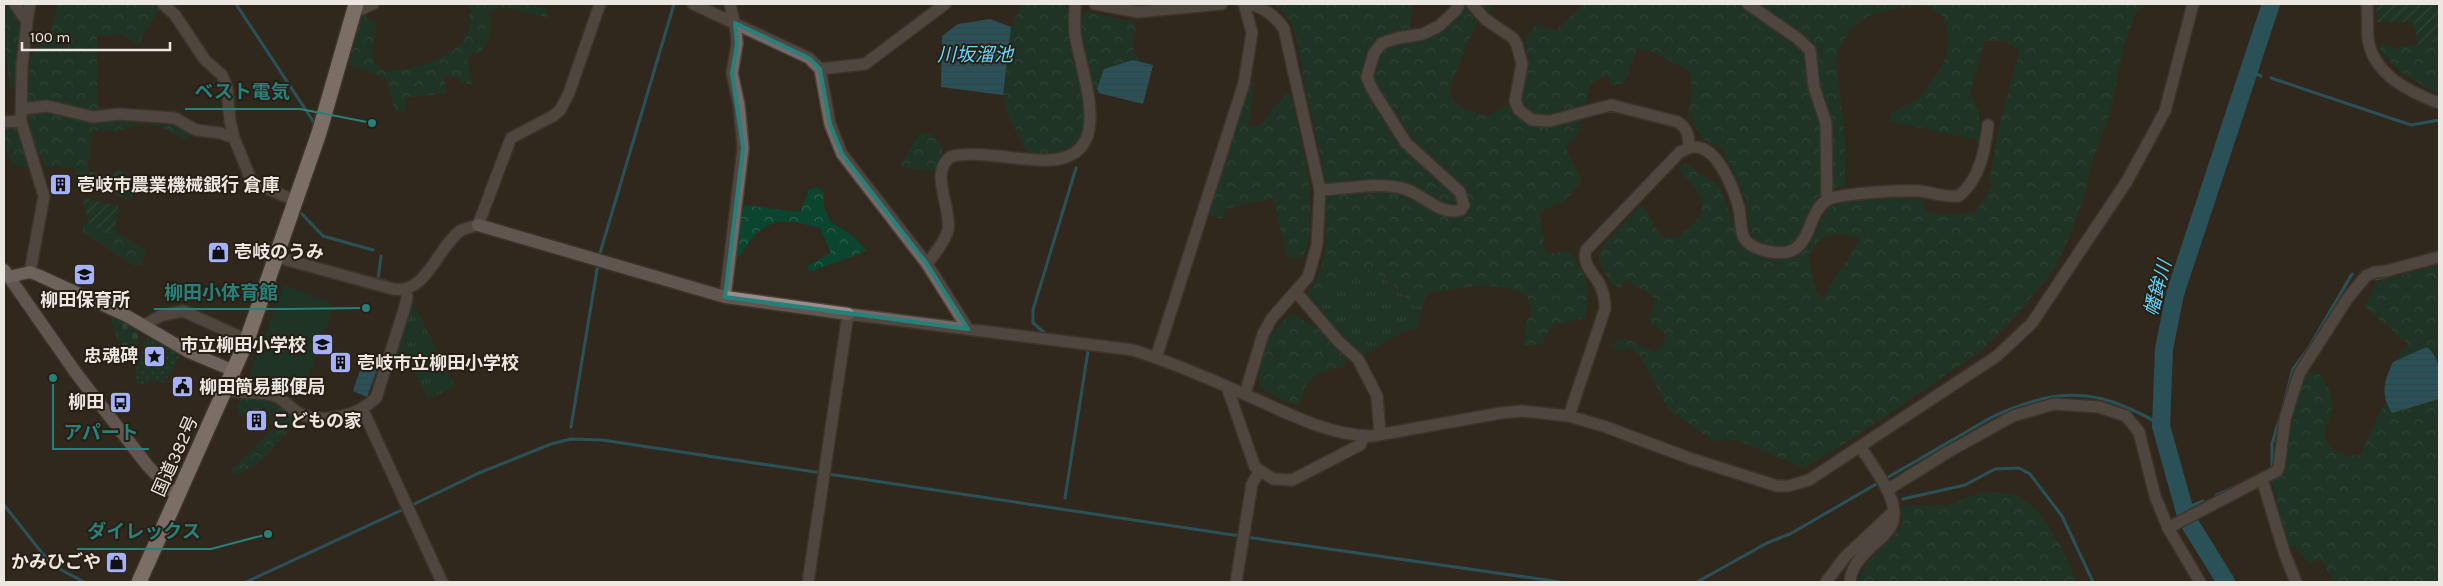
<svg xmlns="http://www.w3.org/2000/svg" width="2443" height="586" font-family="Karla,'Noto Sans JP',sans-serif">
<defs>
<pattern id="grass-tufts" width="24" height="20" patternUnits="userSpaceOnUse" patternTransform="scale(1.25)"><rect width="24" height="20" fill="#0b442f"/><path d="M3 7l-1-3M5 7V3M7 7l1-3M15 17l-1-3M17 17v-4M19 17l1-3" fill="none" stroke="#2f5f4d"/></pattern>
<pattern id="forest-crowns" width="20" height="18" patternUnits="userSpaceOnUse" patternTransform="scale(1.25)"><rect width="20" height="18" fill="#0b442f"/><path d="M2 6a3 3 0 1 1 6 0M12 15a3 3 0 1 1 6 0" fill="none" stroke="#2f5f4d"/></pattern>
<pattern id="cemetery-stones" width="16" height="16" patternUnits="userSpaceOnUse" patternTransform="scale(1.25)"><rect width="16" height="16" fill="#0b442f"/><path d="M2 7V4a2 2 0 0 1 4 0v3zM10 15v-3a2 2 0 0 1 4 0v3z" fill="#2f5f4d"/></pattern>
<pattern id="park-dots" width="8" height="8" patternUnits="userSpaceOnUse" patternTransform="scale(1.25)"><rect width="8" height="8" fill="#0b442f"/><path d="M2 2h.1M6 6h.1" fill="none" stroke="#2f5f4d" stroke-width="1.8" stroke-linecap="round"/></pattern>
<pattern id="garden-furrows" width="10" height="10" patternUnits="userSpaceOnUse" patternTransform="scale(1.25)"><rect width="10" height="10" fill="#0b442f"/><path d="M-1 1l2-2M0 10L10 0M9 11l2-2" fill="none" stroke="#2f5f4d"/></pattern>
<pattern id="water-rules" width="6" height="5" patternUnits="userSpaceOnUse" patternTransform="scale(1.25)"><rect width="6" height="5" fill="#2484a1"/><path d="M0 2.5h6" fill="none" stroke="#326b7c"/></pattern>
</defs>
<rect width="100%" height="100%" fill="#31281e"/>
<path fill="url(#grass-tufts)" d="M1358 266 1373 269 1421 311 1417 329 1404 331 1363 356 1316 308 1347 268Z
M412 301 455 386 428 400 406 354 394 362Z"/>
<path fill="url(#forest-crowns)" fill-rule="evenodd" d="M4 4H11C26 29 19 59 16 87H10L4 34Z
M56 4H152L159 9 142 37 139 47 121 34 97 36V105L118 118 176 123 193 133 186 140 162 127 146 124 116 131 93 130 87 170 109 178 119 169 127 173 125 186 133 195 131 200 101 189 77 185 74 168 46 167C29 140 20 86 33 55 35 51 40 47 43 43 51 34 57 16 56 4Z
M467 4H518L547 8 549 15 547 17 501 7 490 12 489 37 481 53H473L467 60 473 84C459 85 456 74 444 75L446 94 405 97 406 111 402 113 395 110 386 79 349 65 362 14 376 24 372 54 374 63 386 72C415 69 472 56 470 18 470 13 471 8 467 4Z
M1020 4H1065L1071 22 1081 23 1085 11 1136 23 1133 52 1139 56 1137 61 1133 60 1104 69 1097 89 1085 95C1085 105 1086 117 1084 126 1078 154 1051 158 1027 152L1008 114 1003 95 1011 27 1018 13Z
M1273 4H1413L1408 41C1439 36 1449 32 1466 4H1494L1488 15 1482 9 1448 92 1461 108 1487 116 1520 100 1527 55 1526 39 1536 23 1555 31 1584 4H2147L2136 11 2123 48 2111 109 2089 171 2086 192 2070 235 2054 270 2014 318 1979 352 1858 435 1804 468 1737 440 1714 441 1669 410 1639 354 1629 349 1615 351 1611 345C1627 331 1640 347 1656 353L1667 335 1649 323 1655 298 1626 279 1621 289 1612 284 1601 266 1598 256 1603 246 1640 205C1652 214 1653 228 1664 238H1676C1696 223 1714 210 1693 186 1687 180 1681 175 1680 167L1686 163 1721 188 1740 244 1750 252 1768 257 1789 259 1799 254 1829 208 1841 202 1903 198 1925 200 1923 210 1942 215 1976 212 1992 186 1990 177 2001 117 2020 51 2004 41H1985L1970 93 1979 112V140L1888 121 1891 113 1919 99 1941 68 1948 50V38L1943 16 1928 6 1896 8 1869 16 1850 29 1836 56 1845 142V185L1816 198 1799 235 1788 245 1773 246 1757 241 1751 234 1746 201 1722 148 1704 140 1688 116 1692 94 1690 71 1653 52 1637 49 1624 83 1611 86 1608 75 1590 84 1579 132 1566 149 1582 180 1565 201 1539 212 1546 254 1568 251C1587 273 1592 290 1585 318L1552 325 1541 345H1524L1526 323 1532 313 1527 296C1498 278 1460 290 1428 292L1421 311C1400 293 1377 262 1347 268L1316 308 1306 294C1311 287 1317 279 1320 271 1336 210 1319 146 1305 86 1298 55 1302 24 1273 4ZM1841 234 1861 238 1822 299 1816 291 1808 256 1822 237Z
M2439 40V94C2416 81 2395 72 2380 49L2382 44 2397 48Z
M1251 81 1254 83 1248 126H1260L1286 94H1291C1300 138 1323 217 1302 258L1287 257 1273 198 1225 209 1222 219 1207 214Z
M17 125 29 161 26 167 15 166 6 151 4 126Z
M920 133C932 133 937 137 943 148L936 170 929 171 900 167Z
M818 187 824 194V207L831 222 852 235 867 251 810 272 807 266 831 253 820 228C780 218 764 216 741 255L737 257 735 254 744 205 800 212 809 189Z
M89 224 106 233 115 230 144 249 146 255 140 265 135 266 83 232V225Z
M2439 265V362L2435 354 2427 347 2401 360 2398 356 2408 344 2365 307 2375 284 2382 280Z
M1290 313 1324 332 1348 358 1343 367C1314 370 1307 379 1299 406 1287 401 1273 398 1263 389 1251 377 1263 346 1272 334 1277 326 1285 321 1290 313Z
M2308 371H2316C2329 383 2335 399 2330 416 2329 421 2326 426 2325 431 2323 451 2346 458 2361 455L2379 413 2386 403 2392 413 2439 399V582H2335L2321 560 2309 564 2295 546H2289L2271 480 2280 476 2284 472 2286 451 2302 380Z
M242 398 273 400 301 418 259 463 237 475 231 470 274 428 267 407 240 415 237 407Z
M1995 492C2002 493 2012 493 2018 496 2048 512 2064 553 2077 582H1857L1868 562 1902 526V506L1949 505 1978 493Z"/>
<path fill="url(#cemetery-stones)" d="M114 313 136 325 139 339 132 355 118 341 111 320Z"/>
<path fill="url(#park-dots)" d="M152 337 180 356 165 383 151 380 144 386 135 382 137 366 144 349 143 344 147 338Z"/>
<path fill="url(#garden-furrows)" d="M2376 4H2434L2439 11V40L2418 45 2413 22H2377Z
M82 197 118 206 115 230 106 233 89 224Z"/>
<path fill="#0b442f" d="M284 285 327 301 333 309 300 399 273 388 246 384Z"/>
<path fill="url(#water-rules)" d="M990 19 1011 27 1003 95 941 87 942 36 958 24Z
M1133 60 1153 65 1143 104 1099 93 1097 89 1104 69Z
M2427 347C2443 360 2439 379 2439 399L2392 413C2380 394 2384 381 2393 362Z
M363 361 378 367 367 397 353 391Z"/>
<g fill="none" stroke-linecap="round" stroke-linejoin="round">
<path stroke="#2484a1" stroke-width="3" d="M236 4 315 124
M2249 71 2261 76
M2271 78 2411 125 2439 120
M302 214 323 236 373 250
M600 253 674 4
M381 256 378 279 395 284
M2376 279 2388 276
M1046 334 1033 323V310L1076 168
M2282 411 2293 369 2308 349 2352 274
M571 427 598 264
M2272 469V444L2280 417
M2216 495 2241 484
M1065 498 1088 351
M1903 499 1965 485 1995 469 2019 468 2030 474 2062 516 2093 582
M4 505 46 558 56 567 84 582
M410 506 479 473 551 444 571 439 602 440 1240 536
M2184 509 2203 501
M1246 537 1560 582
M246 582 404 509
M1697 582 1767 543 1790 534 1992 417C2038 396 2079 385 2128 408 2140 413 2151 418 2161 426"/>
<path stroke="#2484a1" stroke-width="18" d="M2226 582 2187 519 2161 426 2164 349 2175 294 2271 4"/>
<defs>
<path id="street" d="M163 4 175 15 205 60 222 75 227 88 230 121 234 138 252 182 296 201
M693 4 809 58 820 69 830 124 842 154 927 264 968 329
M1095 4 1138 12 1222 4
M1472 4 1485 19 1513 38 1517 45 1522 64 1515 101 1519 110 1532 120 1550 121 1611 105 1678 122C1688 129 1689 137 1689 148
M1748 4 1797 38 1810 50 1814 87 1826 123 1827 200
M2367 4C2368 15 2367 27 2368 39 2373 74 2409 92 2439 103
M355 7 362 9 373 4
M27 21 30 4
M820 69 865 64 945 4
M21 109 47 106 93 117 119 114 175 118 196 130 220 133 234 138
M21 121 44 196 30 272
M4 122 21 121 22 66 27 21 15 4
M1320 190C1346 189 1375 182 1401 188 1423 192 1437 216 1461 210L1464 205 1460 192 1406 143 1372 89 1367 77 1374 53 1382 43 1398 38 1423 34 1439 26 1456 10 1459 4
M276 257 393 289C426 295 438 247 460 231 465 228 472 227 478 225L511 138 553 116 560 110 569 93 600 4
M927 264C934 254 945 242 948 230 952 207 929 174 950 157 974 150 1012 159 1037 160 1121 165 1082 80 1075 34 1074 24 1075 14 1075 4
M1296 292 1339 342 1358 359 1377 396 1380 434
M725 297 743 148 739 105 732 73 737 44 736 31 730 4
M143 326 160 316 183 311 247 340
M1156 358 1244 83 1252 33 1244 4
M1227 387 1255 467 1273 479 1292 480 1360 445 1364 436
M226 389C242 396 260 390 275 396 285 400 291 410 301 414 325 424 357 416 376 398L404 310 407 298 406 290
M1245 394 1263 334 1272 318 1308 277 1317 245 1320 190 1284 29C1276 17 1263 6 1248 4
M362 408 442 582
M1569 416 1605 309C1605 300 1604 293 1600 285 1594 273 1582 266 1586 250L1680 152C1684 150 1690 147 1694 147 1718 146 1734 190 1739 208 1741 217 1740 230 1744 238 1747 244 1754 247 1759 249 1816 267 1802 216 1827 200 1841 193 1901 190 1918 191 1933 192 1944 198 1959 196 1980 179 1985 150 1988 125
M2262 479 2285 555 2296 582
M1887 490 1948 452 2013 416 2054 404 2099 407 2126 416 2139 432 2155 496 2168 528 2277 471 2279 466 2285 419 2299 374 2347 299 2366 276 2375 272 2386 271 2439 257
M2168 528 2200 582
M808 582 848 314 1133 350C1171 362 1208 378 1244 394 1284 411 1328 436 1372 436L1501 413 1522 411 1569 416 1606 427 1689 458 1777 486H1788L1809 480 1997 356 2032 323 2127 181 2165 111 2193 4
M1236 582 1252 484 1259 472
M1826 582 1845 557 1894 511
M1850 582C1851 568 1859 559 1868 550 1876 542 1888 534 1892 524 1902 502 1872 465 1861 448"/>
<path id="secondary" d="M478 225 725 297 848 314
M9 277 76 373 147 465 177 497"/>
<path id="primary" d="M4 270 9 277 30 272 40 276 127 316 189 352 234 371"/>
<path id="highway" d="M139 582 247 340 319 133 356 4"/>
</defs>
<use href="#street" stroke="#4b4339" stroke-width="14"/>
<use href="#secondary" stroke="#4b4339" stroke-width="15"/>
<use href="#primary" stroke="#4b4339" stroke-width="15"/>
<use href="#highway" stroke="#4b4339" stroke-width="18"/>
<use href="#street" stroke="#716a69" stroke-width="11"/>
<use href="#secondary" stroke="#9a8e8d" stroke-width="12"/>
<use href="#primary" stroke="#b9aaa8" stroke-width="12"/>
<use href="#highway" stroke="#d5c3c1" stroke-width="15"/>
</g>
<path d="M0 0H2443V586H0ZM735 23 809 58 820 69 830 124 842 154 927 264 968 329 725 297 743 148 732 73 737 44Z" fill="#31281e" fill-opacity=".55" fill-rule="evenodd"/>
<path fill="none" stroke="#25817a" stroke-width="4" stroke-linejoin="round" d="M735 23 809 58 820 69 830 124 842 154 927 264 968 329 725 297 743 148 732 73 737 44Z"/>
<defs>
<symbol id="building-square" viewBox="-11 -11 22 22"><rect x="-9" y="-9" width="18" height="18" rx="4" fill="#a6b1fc" stroke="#271f15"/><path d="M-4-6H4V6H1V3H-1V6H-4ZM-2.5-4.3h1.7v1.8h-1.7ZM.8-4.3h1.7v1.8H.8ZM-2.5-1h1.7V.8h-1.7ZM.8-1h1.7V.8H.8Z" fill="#111"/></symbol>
<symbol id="shop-square" viewBox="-11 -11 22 22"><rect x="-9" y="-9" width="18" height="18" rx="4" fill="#a6b1fc" stroke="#271f15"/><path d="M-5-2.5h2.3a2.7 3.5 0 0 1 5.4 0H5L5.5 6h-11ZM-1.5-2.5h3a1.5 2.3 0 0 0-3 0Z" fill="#111"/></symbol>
<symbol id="school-square" viewBox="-11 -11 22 22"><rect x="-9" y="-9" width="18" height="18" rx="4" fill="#a6b1fc" stroke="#271f15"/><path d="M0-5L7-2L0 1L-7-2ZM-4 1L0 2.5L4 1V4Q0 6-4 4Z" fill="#111"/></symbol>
<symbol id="sight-square" viewBox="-11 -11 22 22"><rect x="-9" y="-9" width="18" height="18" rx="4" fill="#a6b1fc" stroke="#271f15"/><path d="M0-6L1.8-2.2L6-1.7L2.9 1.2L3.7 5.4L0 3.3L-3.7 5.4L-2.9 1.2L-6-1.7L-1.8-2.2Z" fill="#111"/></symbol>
<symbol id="civic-square" viewBox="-11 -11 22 22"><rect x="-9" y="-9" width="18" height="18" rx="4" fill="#a6b1fc" stroke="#271f15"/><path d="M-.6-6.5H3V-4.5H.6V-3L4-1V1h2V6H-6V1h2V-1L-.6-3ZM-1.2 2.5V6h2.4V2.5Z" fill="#111"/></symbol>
<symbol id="bus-square" viewBox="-11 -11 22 22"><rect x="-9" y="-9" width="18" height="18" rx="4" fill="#a6b1fc" stroke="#271f15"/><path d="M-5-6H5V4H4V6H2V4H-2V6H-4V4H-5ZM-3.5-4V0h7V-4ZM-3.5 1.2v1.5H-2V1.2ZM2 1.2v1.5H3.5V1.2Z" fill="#111"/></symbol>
</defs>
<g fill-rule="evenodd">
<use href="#building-square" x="48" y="172" width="25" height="25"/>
<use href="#shop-square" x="206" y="240" width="25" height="25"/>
<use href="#school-square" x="72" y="262" width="25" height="25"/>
<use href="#school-square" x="310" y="332" width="25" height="25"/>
<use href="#sight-square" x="142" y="344" width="25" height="25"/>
<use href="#building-square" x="328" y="350" width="25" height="25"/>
<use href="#civic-square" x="170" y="374" width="25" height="25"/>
<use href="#bus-square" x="108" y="390" width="25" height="25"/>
<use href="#building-square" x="244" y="408" width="25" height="25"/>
<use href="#shop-square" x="104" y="550" width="25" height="25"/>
</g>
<g text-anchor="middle" stroke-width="4" stroke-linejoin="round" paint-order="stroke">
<g font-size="18" font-weight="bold" fill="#ede7e1" stroke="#271f15" text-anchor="start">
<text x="77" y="191">壱岐市農業機械銀行 倉庫</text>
<text x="234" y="258">壱岐のうみ</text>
<text x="85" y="306" text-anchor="middle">柳田保育所</text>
<text x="306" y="351" text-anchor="end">市立柳田小学校</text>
<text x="138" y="362" text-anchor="end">忠魂碑</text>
<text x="357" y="369">壱岐市立柳田小学校</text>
<text x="199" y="393">柳田簡易郵便局</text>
<text x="104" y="408" text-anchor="end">柳田</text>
<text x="272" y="427">こどもの家</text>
<text x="101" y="568" text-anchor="end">かみひごや</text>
</g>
<g font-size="18" fill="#ede7e1" stroke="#271f15">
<text transform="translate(175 456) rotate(-66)" y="6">国道382号</text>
</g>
<g font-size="19" font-style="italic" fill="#60d7fe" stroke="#271f15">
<text x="975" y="61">川坂溜池</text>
<text transform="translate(2157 288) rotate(-75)" y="7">幡鉾川</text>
</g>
</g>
<path fill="none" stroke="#25817a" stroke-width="2" d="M372 123L300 109H185M366 308L288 309H154M53 378L53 449H149M268 534L211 549H77"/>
<g fill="#25817a" stroke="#271f15" stroke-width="2">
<circle cx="372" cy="123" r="5"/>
<circle cx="366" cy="308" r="5"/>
<circle cx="53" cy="378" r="5"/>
<circle cx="268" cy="534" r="5"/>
</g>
<g font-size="19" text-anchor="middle" font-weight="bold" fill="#25817a" stroke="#271f15" stroke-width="4" stroke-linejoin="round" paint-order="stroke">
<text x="242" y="98">ベスト電気</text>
<text x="221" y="299">柳田小体育館</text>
<text x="101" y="439">アパート</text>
<text x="144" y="538">ダイレックス</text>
</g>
<rect width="2443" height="586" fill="none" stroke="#ede7e1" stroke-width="10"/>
<path d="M22 42v8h148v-8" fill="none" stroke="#ede7e1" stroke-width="2.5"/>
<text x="30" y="42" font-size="15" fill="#ede7e1" stroke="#271f15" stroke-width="4" paint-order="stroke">100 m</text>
</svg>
